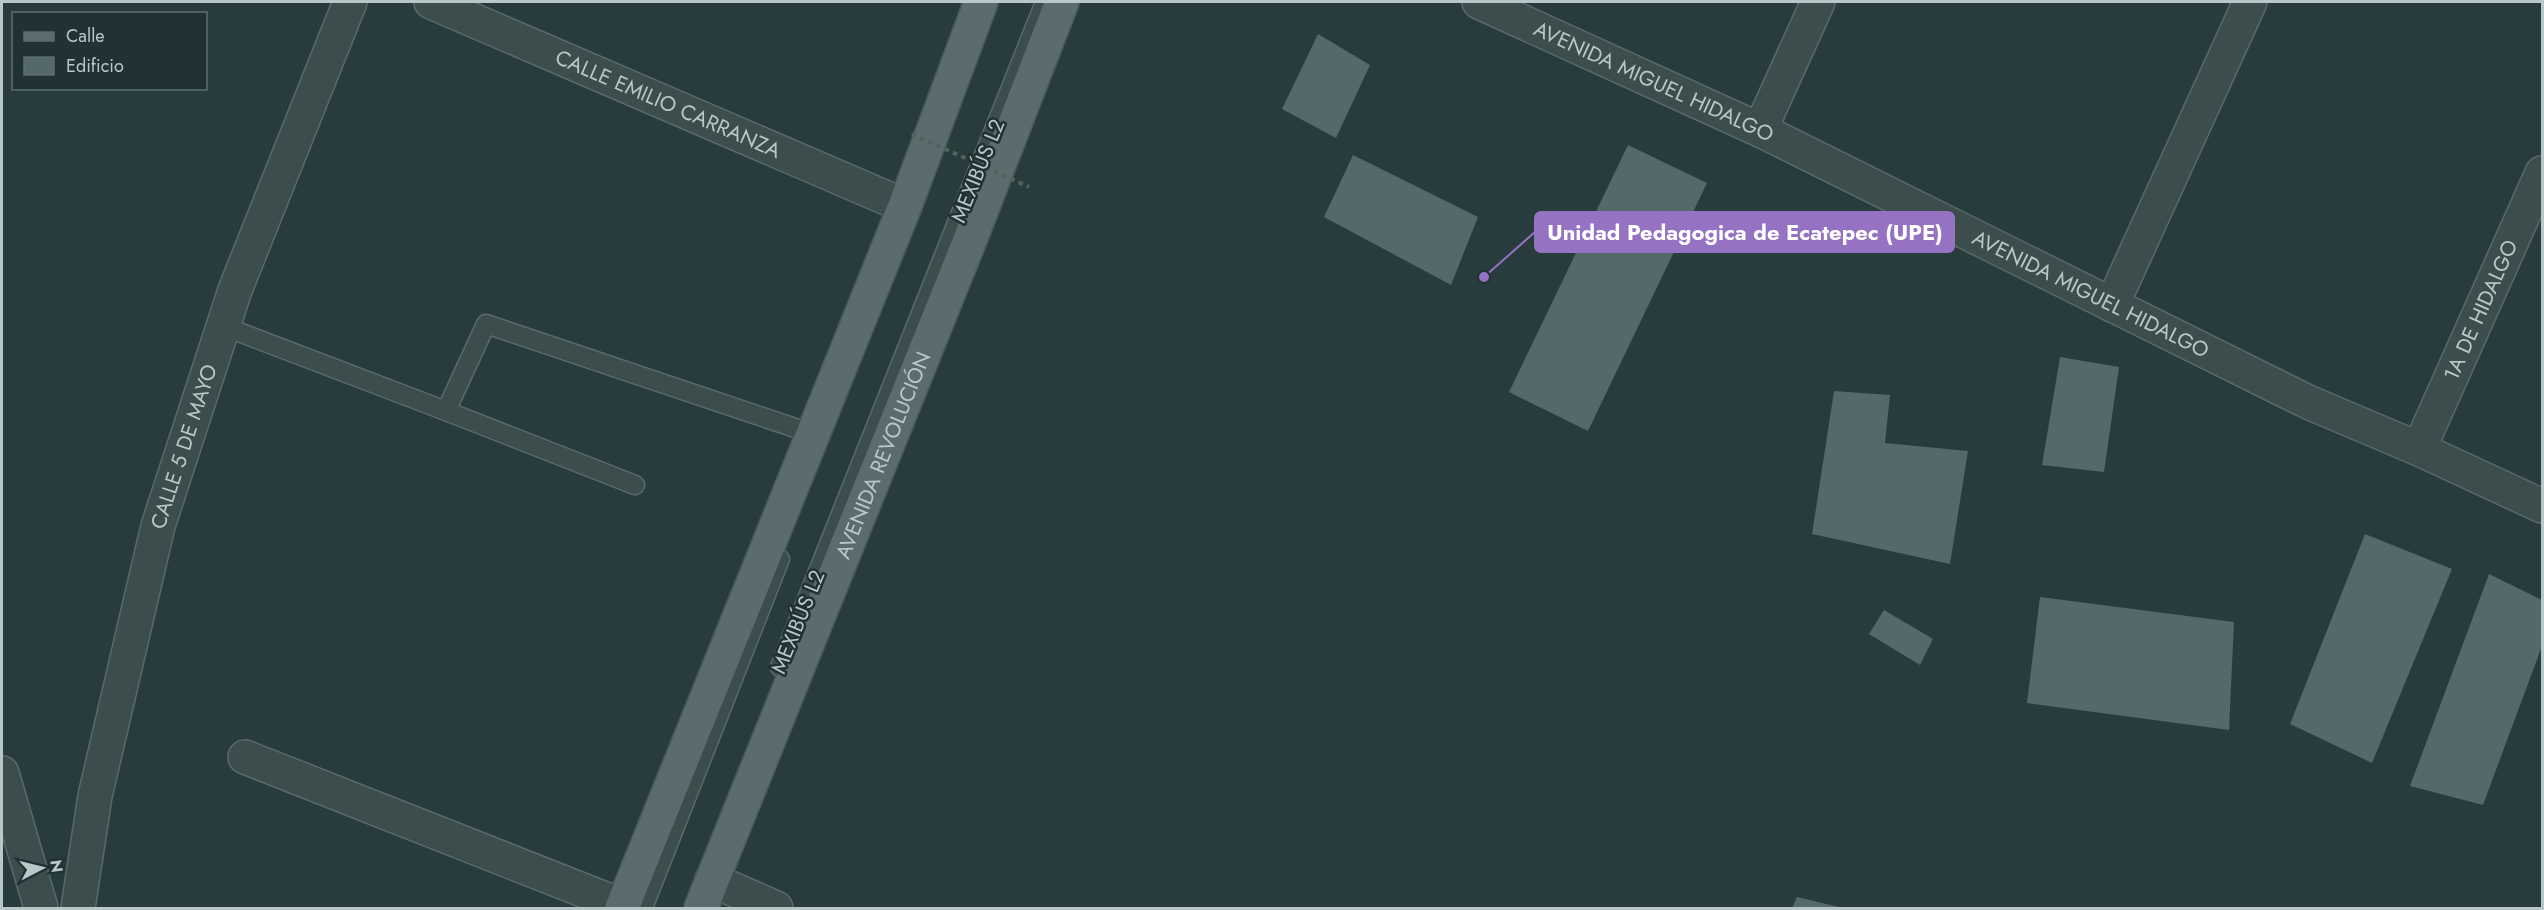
<svg xmlns="http://www.w3.org/2000/svg" width="2544" height="910" font-family="Jost,sans-serif">
<rect width="100%" height="100%" fill="#283c3d"/>
<path fill="#53696a" d="M1318 34 1370 65 1336 138 1282 109Z
M1628 145 1707 183 1588 431 1509 392Z
M1353 155 1478 217 1451 285 1324 217Z
M2060 357 2119 367 2104 472 2042 465Z
M1834 391 1890 395 1885 443 1968 451 1950 564 1812 534Z
M2365 534 2452 569 2372 763 2290 724Z
M2489 574 2542 600V646L2483 805 2410 786Z
M2040 597 2234 622 2229 730 2027 703Z
M1884 610 1933 639 1920 665 1869 634Z
M1797 897 1843 908H1792Z"/>
<g fill="none" stroke-linecap="round" stroke-linejoin="round">
<defs>
<path id="lane" d="M223 326 446 411 486 324 813 434
M446 411 635 485
M780 667 1045 2
M643 908 780 559"/>
<g id="street">
<path id="s1" d="M431 2 905 206"/>
<path id="s2" d="M1479 2 1760 130 2308 402 2419 449 2542 506"/>
<path d="M1760 130 1818 2"/>
<path d="M2112 305 2250 2"/>
<path id="s3" d="M2419 449 2542 173"/>
<path d="M245 757 623 906"/>
<path d="M2 773 41 908"/>
<path d="M712 880 776 908"/>
<path id="s4" d="M78 908 95 796 158 526 235 290 350 2"/>
</g>
<g id="primary">
<path d="M622 908 905 206 981 2"/>
<path id="s5" d="M701 908 970 240 1062 2"/>
</g>
</defs>
<use href="#lane" stroke="#596a6b" stroke-width="21"/>
<use href="#street" stroke="#596a6b" stroke-width="36"/>
<use href="#primary" stroke="#485959" stroke-width="36"/>
<use href="#lane" stroke="#3b4d4d" stroke-width="18"/>
<use href="#street" stroke="#3b4d4d" stroke-width="33"/>
<use href="#primary" stroke="#5a6c6d" stroke-width="33"/>
<path stroke="#51645c" stroke-width="4" stroke-dasharray="4.5 4.5" stroke-linecap="butt" d="M912 134 1029 187"/>
</g>
<g text-anchor="middle" stroke-width="5" stroke-linejoin="round" paint-order="stroke">
<g font-size="21" fill="#b8c7c8" stroke="#203233">
<text dy="7" stroke="none"><textPath href="#s2" startOffset="192">AVENIDA MIGUEL HIDALGO</textPath></text>
<text dy="7" stroke="none"><textPath href="#s1" startOffset="258">CALLE EMILIO CARRANZA</textPath></text>
<text transform="translate(978 171) rotate(-68)" y="7">MEXIBÚS L2</text>
<text dy="7" stroke="none"><textPath href="#s2" startOffset="678">AVENIDA MIGUEL HIDALGO</textPath></text>
<text dy="7" stroke="none"><textPath href="#s3" startOffset="152">1A DE HIDALGO</textPath></text>
<text dy="7" stroke="none"><textPath href="#s4" startOffset="474">CALLE 5 DE MAYO</textPath></text>
<text dy="7" stroke="none"><textPath href="#s5" startOffset="488">AVENIDA REVOLUCIÓN</textPath></text>
<text transform="translate(798 622) rotate(-68)" y="7">MEXIBÚS L2</text>
</g>
</g>
<path fill="none" stroke="#9672c3" stroke-width="2" d="M1484 277L1535 232"/>
<circle fill="#9672c3" stroke="#203233" stroke-width="2" cx="1484" cy="277" r="6"/>
<rect fill="#9672c3" stroke="#9672c3" stroke-width="2" x="1535" y="212" width="419" height="40" rx="6"/>
<g font-size="22" text-anchor="middle" font-weight="bold" fill="#fff">
<text x="1745" y="240">Unidad Pedagogica de Ecatepec (UPE)</text>
</g>
<rect width="2544" height="910" fill="none" stroke="#b8c7c8" stroke-width="6"/>
<rect x="12" y="12" width="195" height="78" fill="#203233" stroke="#5d6e6f" stroke-width="1.5"/>
<rect x="24" y="32" width="30" height="9" fill="#5a6c6d" stroke="#5d6e6f" stroke-width="1.5"/>
<text x="66" y="42" font-size="18" fill="#b8c7c8">Calle</text>
<rect x="24" y="57" width="30" height="18" fill="#53696a" stroke="#5d6e6f" stroke-width="1.5"/>
<text x="66" y="72" font-size="18" fill="#b8c7c8">Edificio</text>
<g transform="translate(42 868) rotate(83)" stroke="#203233" stroke-width="4.5" paint-order="stroke">
<path d="M0-4.5L10 22L0 15L-10 22Z" fill="#b8c7c8"/>
<text y="-9" font-size="16" font-weight="bold" text-anchor="middle" fill="#b8c7c8">N</text>
</g>
</svg>
